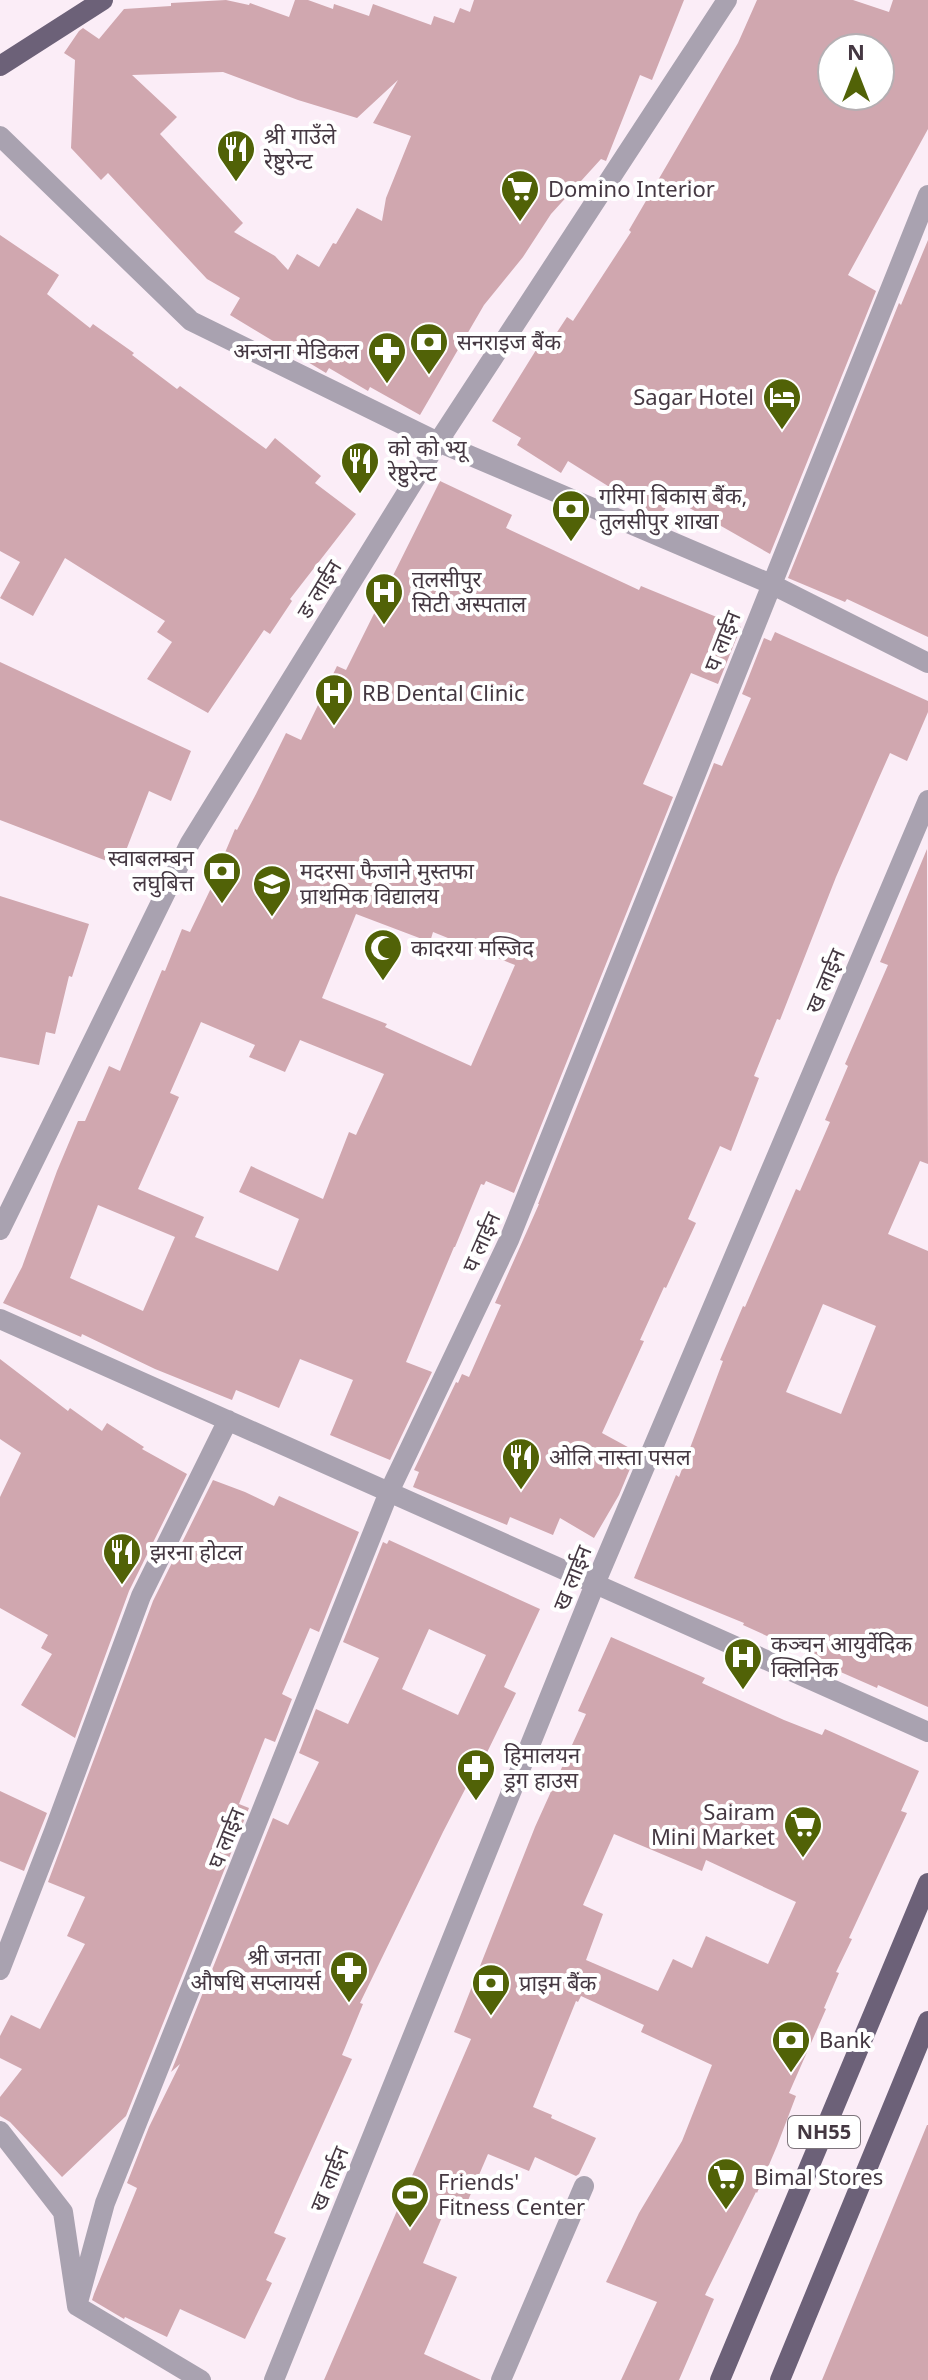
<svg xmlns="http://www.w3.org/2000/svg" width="928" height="2380" font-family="'Noto Sans','Noto Sans Devanagari',sans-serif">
<rect width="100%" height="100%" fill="#fbedf7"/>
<path fill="#d0a7af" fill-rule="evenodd" d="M226 0 249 5 250 3 289 17 295 0H308L333 9 334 4 369 16 373 4 431 25 434 16 454 23 460 8 470 12 474 0H684L652 80 640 75 606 161 601 159 551 214 523 257 484 305 420 415 370 387 368 391 329 368 326 373 230 315 240 298 207 279 108 173 101 180 71 148 75 60 64 53 79 31 83 28 99 39 124 9 171 6V3ZM223 72 298 100 357 118 398 80 373 123 411 136 386 198 382 221 357 208 336 244 333 243 319 267 297 254 288 270 275 256 234 232 243 223 160 134 177 117 132 75Z
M757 0H853L889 12 893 0H928V129L848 275 876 291 770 554 672 498 659 518 568 461 561 473 517 445 521 438 492 421 541 342 548 346 567 317 573 321 631 232 629 230 738 43ZM832 48H880V96H832Z
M0 235 59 275 47 294 90 328 93 324 134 353 132 355 177 389 180 386 266 449 275 438 321 476 315 483 356 514 290 599 292 601 270 634 264 630 208 713 147 679 172 642 157 632 165 621 65 558 33 616 0 598 20 562 0 551Z
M928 240V637L847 599 845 602 788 578 899 303 901 305Z
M440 481 512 515 506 528 639 590 641 586 741 627 718 684 691 673 643 784 673 797 514 1193 486 1181 484 1185 481 1184 455 1247H454L406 1362 432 1372 390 1460 330 1435 353 1380 300 1359 279 1408 236 1390 232 1400 155 1369 82 1334 81 1337 3 1303 22 1267 57 1171 78 1121H85L109 1066 120 1071 162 970 165 971 182 929 190 932 223 863 221 862 235 829 237 830 256 794 286 733 301 740 337 666 346 670ZM356 914 430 942 433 932 515 965 471 1066 385 1027 387 1024 322 998ZM201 1022 255 1045 249 1057 285 1072 300 1040 384 1074 356 1135 349 1132 323 1199 251 1166 239 1192 299 1219 278 1271 195 1237 204 1217 138 1189 179 1097 170 1093ZM98 1205 175 1237 143 1311 70 1278Z
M775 632 928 701V712L907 761 890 753 878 780 836 877 780 1020 777 1019 754 1076 759 1078 731 1151 720 1146 688 1219 696 1223 666 1288 664 1287 640 1340 644 1341 602 1433 637 1452 619 1495 594 1538 560 1518 553 1535 510 1517 507 1525 413 1487 419 1472 414 1470 456 1382 458 1383 462 1374 469 1377 501 1305 495 1303 539 1204H538L714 763 722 766 751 698 742 694 764 638 771 641Z
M0 662 191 751 171 801 149 791 120 866 0 820Z
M927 849 928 1164 920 1161 888 1234 928 1251V1707L878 1685 877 1688 836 1670 837 1668 743 1625 744 1623 634 1578 676 1475 679 1477 723 1361 720 1360 743 1306 745 1307 796 1189 800 1191 830 1122 825 1120 848 1066 845 1064 888 965 880 962ZM823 1304 876 1326 841 1414 786 1392Z
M0 896 89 924 72 977 69 976 55 1034 46 1032 39 1065 0 1057Z
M0 1359 68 1411 70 1408 102 1431 107 1423 144 1447 142 1449 187 1474 129 1591 75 1738 21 1705 52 1654 41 1648 48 1635 0 1608V1497L21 1453 0 1439Z
M213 1480 245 1492 274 1506 279 1496 359 1532 319 1632 310 1628 282 1694 292 1699 275 1742 265 1738 239 1804 249 1808 126 2116 62 2177 10 2122 0 2116V2097L22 2069 0 2058V2036L11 2015 40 2029 85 1944 67 1936 85 1897 48 1882 153 1601Z
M389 1540 540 1609 504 1687 516 1693 478 1771 475 1770 443 1832 360 2003 363 2004 342 2055 352 2059 274 2233 286 2238 266 2280 272 2283 245 2339 180 2309 167 2337 125 2317 124 2319 92 2300 94 2294 137 2188 127 2183 149 2127 180 2064 171 2072 273 1818 288 1825 319 1762 299 1753 316 1709 348 1724 379 1658 343 1642 383 1542 387 1544ZM429 1629 486 1655 458 1715 402 1689Z
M611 1637 705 1678 702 1683 784 1720 822 1735 825 1729 919 1771 901 1811 907 1813 849 1938 852 1939 836 1972 839 1973 824 2008 826 2009 789 2093 796 2096 777 2146 757 2193 756 2192 705 2295 714 2299 679 2380H621L657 2302 606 2282 639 2213 682 2141 712 2065 641 2032 644 2025 581 1996 578 2002 576 2001 533 2107 552 2115 551 2118 596 2138 579 2174 576 2176 535 2157 529 2171 488 2154 463 2212 447 2205 423 2263 457 2277 424 2354 481 2380H324L471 2039 454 2032 535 1827 586 1714 578 1711ZM614 1834 702 1871 706 1860 796 1902 768 1964 706 1936 692 1968 673 1959 658 1991 586 1960 603 1914 583 1905Z
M0 1791 47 1813 24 1871 0 1861Z
M928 2125V2380H822L927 2125Z"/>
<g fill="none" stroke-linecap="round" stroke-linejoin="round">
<path stroke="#a9a2b0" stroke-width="20" d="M0 136 191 321 438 442 771 584 928 663
M0 1230 190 843 438 442 727 0
M0 1319 928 1732
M0 1970 54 1831 141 1596 228 1420
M0 2131 63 2212 77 2306 201 2380
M77 2306 105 2203 389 1492 509 1240 928 195
M274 2380 595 1584 928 800
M501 2380 584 2186"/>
<path stroke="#6c6178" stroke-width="20" d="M0 66 103 0
M720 2380 928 1883
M780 2380 928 2021"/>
</g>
<defs>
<symbol id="restaurant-pin" viewBox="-11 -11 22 30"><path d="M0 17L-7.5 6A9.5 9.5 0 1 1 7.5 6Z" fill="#516207" stroke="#fff"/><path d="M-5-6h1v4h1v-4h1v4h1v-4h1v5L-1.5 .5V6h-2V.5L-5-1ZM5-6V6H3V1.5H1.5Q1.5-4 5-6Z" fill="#fff"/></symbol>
<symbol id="supermarket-pin" viewBox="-11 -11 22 30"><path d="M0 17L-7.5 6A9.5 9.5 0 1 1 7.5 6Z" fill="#516207" stroke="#fff"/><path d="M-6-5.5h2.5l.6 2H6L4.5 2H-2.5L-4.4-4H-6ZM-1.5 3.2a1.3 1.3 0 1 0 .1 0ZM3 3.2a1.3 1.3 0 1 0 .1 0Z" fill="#fff"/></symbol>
<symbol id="bank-pin" viewBox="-11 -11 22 30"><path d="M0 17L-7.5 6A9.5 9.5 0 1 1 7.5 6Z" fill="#516207" stroke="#fff"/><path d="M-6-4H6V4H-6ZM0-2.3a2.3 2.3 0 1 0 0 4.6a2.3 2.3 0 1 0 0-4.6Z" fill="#fff"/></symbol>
<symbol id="pharmacy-pin" viewBox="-11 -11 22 30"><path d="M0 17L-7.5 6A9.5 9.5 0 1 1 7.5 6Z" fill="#516207" stroke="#fff"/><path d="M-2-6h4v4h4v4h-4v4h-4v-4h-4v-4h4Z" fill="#fff"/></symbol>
<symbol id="hotel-pin" viewBox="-11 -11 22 30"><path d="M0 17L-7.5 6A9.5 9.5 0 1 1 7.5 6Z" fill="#516207" stroke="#fff"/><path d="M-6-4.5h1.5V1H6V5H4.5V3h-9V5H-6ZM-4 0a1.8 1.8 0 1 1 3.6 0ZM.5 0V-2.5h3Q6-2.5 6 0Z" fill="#fff"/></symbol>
<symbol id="hospital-pin" viewBox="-11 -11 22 30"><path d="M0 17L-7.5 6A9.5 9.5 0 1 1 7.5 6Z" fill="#516207" stroke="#fff"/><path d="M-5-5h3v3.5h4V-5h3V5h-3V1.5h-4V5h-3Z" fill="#fff"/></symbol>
<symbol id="school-pin" viewBox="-11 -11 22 30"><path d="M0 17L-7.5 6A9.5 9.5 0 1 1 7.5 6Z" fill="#516207" stroke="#fff"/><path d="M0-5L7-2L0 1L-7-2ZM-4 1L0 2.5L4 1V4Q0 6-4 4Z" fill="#fff"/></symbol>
<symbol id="mosque-pin" viewBox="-11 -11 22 30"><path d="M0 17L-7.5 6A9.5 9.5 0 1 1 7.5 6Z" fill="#516207" stroke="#fff"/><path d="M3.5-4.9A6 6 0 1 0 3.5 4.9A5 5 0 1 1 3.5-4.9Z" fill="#fff"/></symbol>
<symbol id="stadium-pin" viewBox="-11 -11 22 30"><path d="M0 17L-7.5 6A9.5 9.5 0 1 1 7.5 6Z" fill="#516207" stroke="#fff"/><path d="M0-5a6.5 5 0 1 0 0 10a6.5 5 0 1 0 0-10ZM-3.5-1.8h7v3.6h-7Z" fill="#fff"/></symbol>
</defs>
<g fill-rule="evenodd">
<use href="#restaurant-pin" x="214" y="127" width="44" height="60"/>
<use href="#supermarket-pin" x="498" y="167" width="44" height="60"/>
<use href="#bank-pin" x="407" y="320" width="44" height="60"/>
<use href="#pharmacy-pin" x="365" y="329" width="44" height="60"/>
<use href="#hotel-pin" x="760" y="375" width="44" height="60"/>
<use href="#restaurant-pin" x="338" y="439" width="44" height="60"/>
<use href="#bank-pin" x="549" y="487" width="44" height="60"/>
<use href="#hospital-pin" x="362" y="570" width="44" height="60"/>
<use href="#hospital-pin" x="312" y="671" width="44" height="60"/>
<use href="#bank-pin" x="200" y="849" width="44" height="60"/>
<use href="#school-pin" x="250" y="862" width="44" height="60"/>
<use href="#mosque-pin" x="361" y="926" width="44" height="60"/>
<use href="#restaurant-pin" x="499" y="1435" width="44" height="60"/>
<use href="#restaurant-pin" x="100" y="1530" width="44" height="60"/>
<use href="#hospital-pin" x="721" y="1635" width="44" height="60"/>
<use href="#pharmacy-pin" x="454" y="1746" width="44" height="60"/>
<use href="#supermarket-pin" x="781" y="1803" width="44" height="60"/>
<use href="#pharmacy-pin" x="327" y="1948" width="44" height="60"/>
<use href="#bank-pin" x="469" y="1961" width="44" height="60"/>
<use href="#bank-pin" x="769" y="2018" width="44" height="60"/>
<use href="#supermarket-pin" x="704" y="2155" width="44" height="60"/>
<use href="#stadium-pin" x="388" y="2173" width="44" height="60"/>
</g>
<g text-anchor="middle" stroke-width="8" stroke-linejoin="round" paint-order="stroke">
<rect fill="#fff" stroke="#7d747b" stroke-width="2" x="788" y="2116" width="72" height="32" rx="6"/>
<g font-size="20" font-weight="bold" fill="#453842">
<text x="824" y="2139">NH55</text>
</g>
<g font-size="22" fill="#453842" stroke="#fff" text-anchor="start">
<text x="264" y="144">श्री गाउँले<tspan x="264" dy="25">रेष्टुरेन्ट</tspan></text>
<text x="548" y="197">Domino Interior</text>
<text x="457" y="350">सनराइज बैंक</text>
<text x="359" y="359" text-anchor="end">अन्जना मेडिकल</text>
<text x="754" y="405" text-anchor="end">Sagar Hotel</text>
<text x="388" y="456">को को भ्यू<tspan x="388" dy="25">रेष्टुरेन्ट</tspan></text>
<text x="599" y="504">गरिमा बिकास बैंक,<tspan x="599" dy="25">तुलसीपुर शाखा</tspan></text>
<text x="412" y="587">तुलसीपुर<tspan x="412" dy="25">सिटी अस्पताल</tspan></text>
<text x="362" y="701">RB Dental Clinic</text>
<text x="194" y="866" text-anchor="end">स्वाबलम्बन<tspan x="194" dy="25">लघुबित्त</tspan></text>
<text x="300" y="879">मदरसा फैजाने मुस्तफा<tspan x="300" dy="25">प्राथमिक विद्यालय</tspan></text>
<text x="411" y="956">कादरया मस्जिद</text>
<text x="549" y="1465">ओलि नास्ता पसल</text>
<text x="150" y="1560">झरना होटल</text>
<text x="771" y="1652">कञ्चन आयुर्वेदिक<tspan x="771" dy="25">क्लिनिक</tspan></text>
<text x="504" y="1763">हिमालयन<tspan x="504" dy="25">ड्रग हाउस</tspan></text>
<text x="775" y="1820" text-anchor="end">Sairam<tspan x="775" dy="25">Mini Market</tspan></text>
<text x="321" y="1965" text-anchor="end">श्री जनता<tspan x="321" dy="25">औषधि सप्लायर्स</tspan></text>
<text x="519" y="1991">प्राइम बैंक</text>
<text x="819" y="2048">Bank</text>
<text x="754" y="2185">Bimal Stores</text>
<text x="438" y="2190">Friends'<tspan x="438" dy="25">Fitness Center</tspan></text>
</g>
<g font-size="22" fill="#453842" stroke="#fff">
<text transform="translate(319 589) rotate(-58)" y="8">ङ लाईन</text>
<text transform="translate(722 641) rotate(-68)" y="8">घ लाईन</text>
<text transform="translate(825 981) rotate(-67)" y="8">ख लाईन</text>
<text transform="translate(481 1242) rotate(-66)" y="8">घ लाईन</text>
<text transform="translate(572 1578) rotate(-68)" y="8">ख लाईन</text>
<text transform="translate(226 1838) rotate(-68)" y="8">घ लाईन</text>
<text transform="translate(329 2179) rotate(-68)" y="8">ख लाईन</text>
</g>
</g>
<g transform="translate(856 72)"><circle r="38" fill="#ffffff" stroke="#b5afb3" stroke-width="2"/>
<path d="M0-6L14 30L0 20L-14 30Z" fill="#516207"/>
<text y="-12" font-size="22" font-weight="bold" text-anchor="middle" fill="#453842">N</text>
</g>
</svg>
